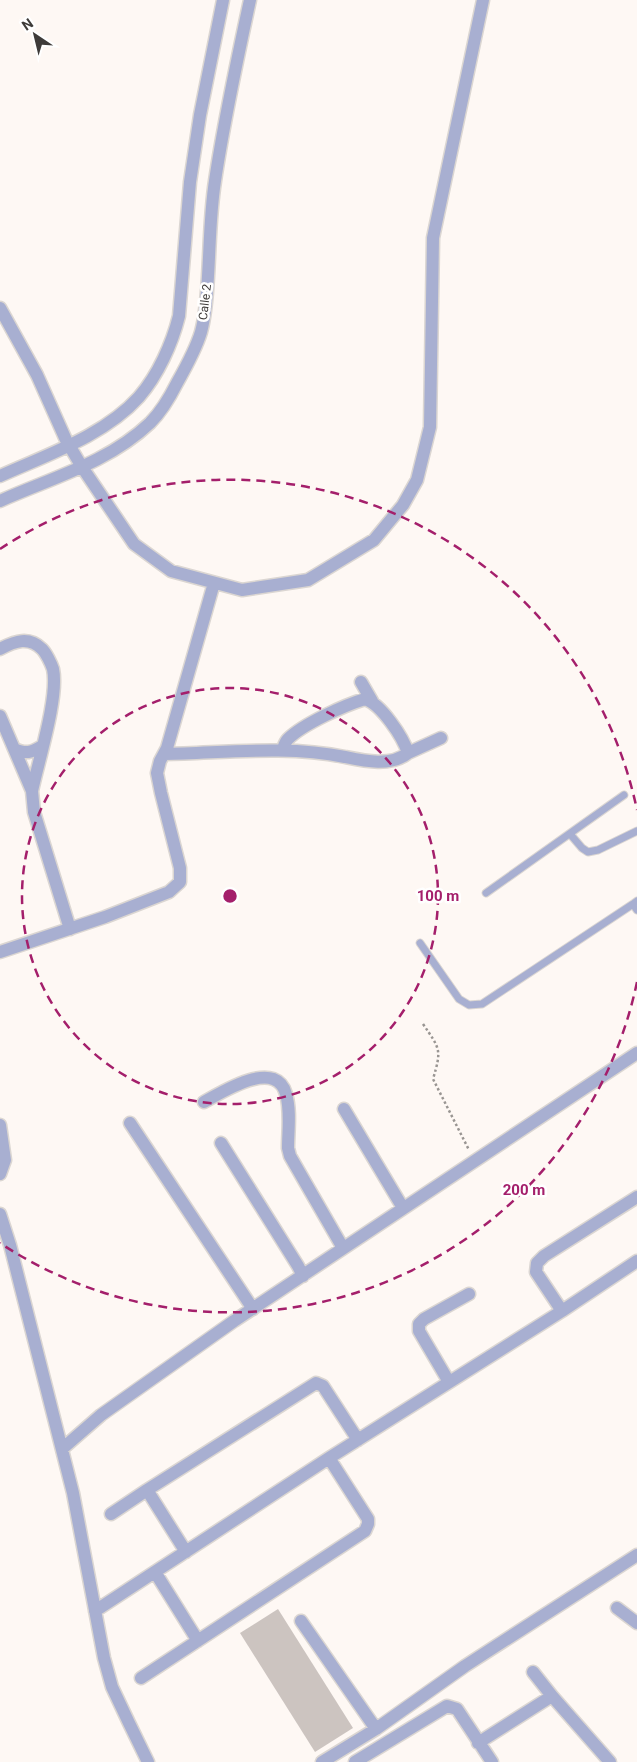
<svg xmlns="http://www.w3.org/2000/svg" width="637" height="1762" font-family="Roboto,sans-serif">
<rect width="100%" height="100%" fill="#fef8f4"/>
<path fill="#ccc4c0" d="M278 1609 353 1728 315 1752 240 1633Z"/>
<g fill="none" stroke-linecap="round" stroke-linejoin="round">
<defs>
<path id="service" d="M570 834 582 848 588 852 598 850 637 831
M486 893 624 795
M637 901 633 904 637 910
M420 943 459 999 469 1005 482 1004 633 904"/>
<path id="minor" d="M0 308 37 375 66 440 82 467 134 544 171 571 242 590 308 580 374 540 403 505 417 480 430 427 433 238 483 0
M0 476C46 455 104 436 139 397 158 375 172 344 179 316L190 182 200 115 223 0
M0 501C51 478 108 463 150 423 162 411 170 397 177 383 186 367 196 349 201 332 206 314 207 294 208 276 210 244 210 213 215 181 224 120 237 60 250 0
M0 649C15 641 29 636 42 649 46 653 51 663 53 669 59 697 38 762 32 791
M361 682 372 701
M0 716 32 791 34 812 70 929
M14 749C26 754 31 753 42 746
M408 753 441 738
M165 754C224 753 286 745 345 757 364 761 391 767 408 753 403 737 381 704 365 699 345 705 303 724 288 739 285 742 284 746 283 749
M0 952 105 917 169 892 180 882V868L161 793 157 773 160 761 167 748 214 583
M204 1102C224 1091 276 1058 286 1094 291 1111 288 1131 288 1148L290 1156 343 1248
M344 1109 403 1208
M130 1123 253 1309
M0 1125 5 1160 0 1174
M221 1143 298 1266 303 1276
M0 1214 10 1245 73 1493 104 1658 112 1687 129 1723 148 1762
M562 1311 536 1272 537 1263 544 1256 637 1197
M449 1382 419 1331V1324L424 1319 469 1294
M62 1449 101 1415 234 1321 637 1053
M147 1490 186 1552
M111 1514 147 1490 316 1383 323 1386 358 1440
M155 1572 198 1641
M617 1608 637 1623
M95 1611 329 1458 562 1311 637 1261
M301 1621 376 1729
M533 1672 552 1696
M141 1678 365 1531 368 1524V1519L329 1458
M478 1743 552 1696 610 1762
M322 1762 376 1729 465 1666 637 1555
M355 1762 447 1706 457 1709 492 1762"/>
</defs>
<use href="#service" stroke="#dbd6d2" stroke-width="9"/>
<use href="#minor" stroke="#dbd6d2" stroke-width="15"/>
<path stroke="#999592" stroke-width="2.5" stroke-dasharray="2.5 2.5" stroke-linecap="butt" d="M423 1024C440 1049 442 1049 433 1079L469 1150"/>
<use href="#service" stroke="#a8afd1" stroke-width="7"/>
<use href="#minor" stroke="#a8afd1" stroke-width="12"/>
</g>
<g fill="none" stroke="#a41f6b" stroke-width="2.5" stroke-dasharray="9 6">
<circle cx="230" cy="896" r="208"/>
<path d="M637 982A416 416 0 0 1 0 1243M0 549A416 416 0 0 1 637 810"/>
</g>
<g text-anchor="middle" stroke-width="5" stroke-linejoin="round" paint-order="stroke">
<g font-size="12" fill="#3e3b39" stroke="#fff">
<text transform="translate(205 302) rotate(-83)" y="4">Calle 2</text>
</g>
</g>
<circle cx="230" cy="896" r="8" fill="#a41f6b" stroke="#fff" stroke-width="2.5"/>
<g font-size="15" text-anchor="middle" font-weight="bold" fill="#a41f6b" stroke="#fff" stroke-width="5" stroke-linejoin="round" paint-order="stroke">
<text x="438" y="901">100 m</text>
<text x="524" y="1195">200 m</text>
</g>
<g transform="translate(35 35) rotate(325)" stroke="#ffffff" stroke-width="4" paint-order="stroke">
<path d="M0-4L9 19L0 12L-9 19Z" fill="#3e3b39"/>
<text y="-8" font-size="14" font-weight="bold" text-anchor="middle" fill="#3e3b39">N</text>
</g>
</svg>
